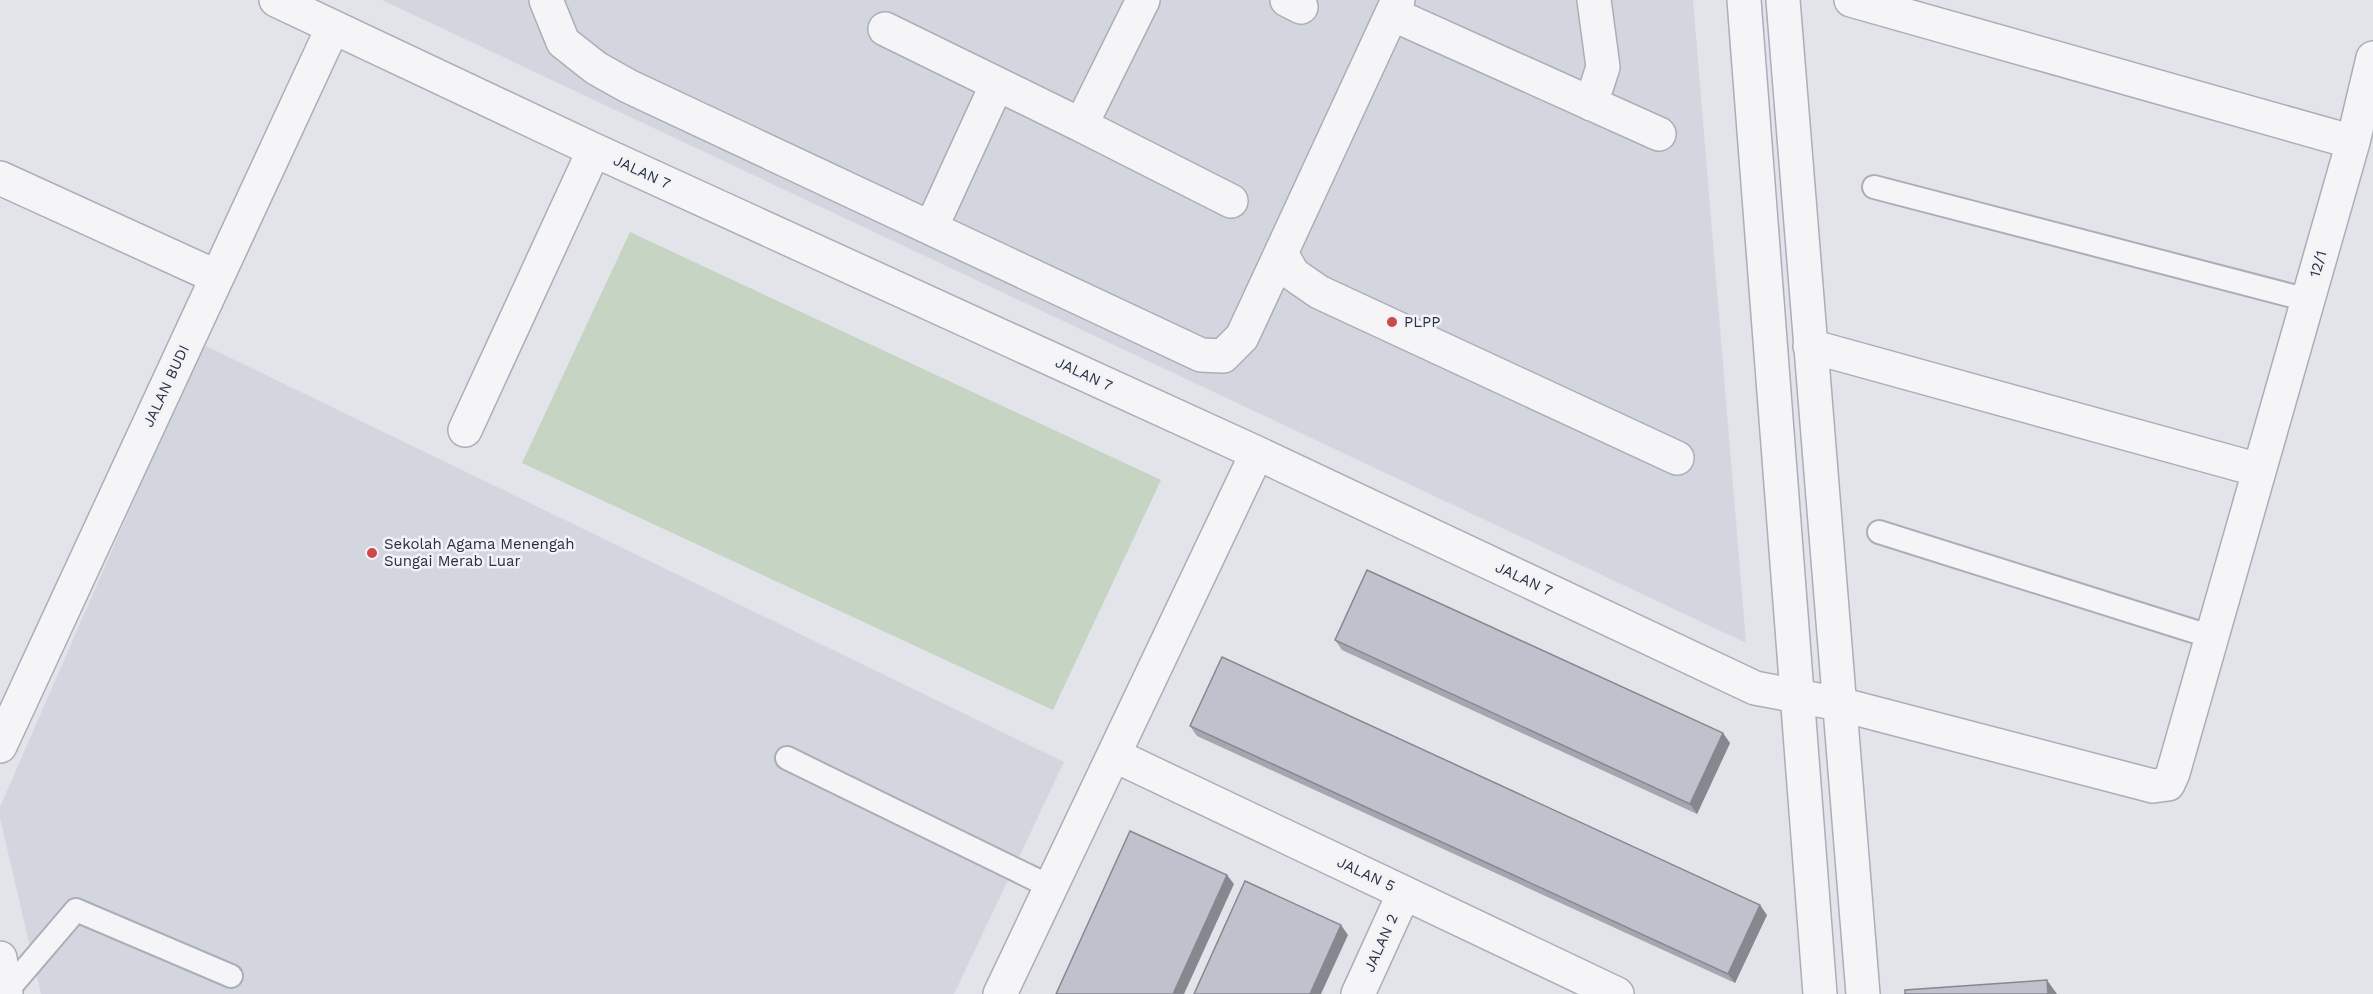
<svg xmlns="http://www.w3.org/2000/svg" width="2373" height="994" font-family="'Work Sans',sans-serif">
<rect width="100%" height="100%" fill="#e2e4ea"/>
<path fill="#d4d6df" d="M382 0H1693L1746 643Z
M202 344 1064 762 954 994H41L0 818V807Z"/>
<path fill="#c5d4c3" d="M630 232 1161 480 1053 710 522 463Z"/>
<g fill="none" stroke-linecap="round" stroke-linejoin="round">
<defs>
<path id="lane" d="M1874 187 2308 300
M1879 532 2212 637
M787 758 1051 887
M6 992 76 910 231 976"/>
<path id="street" d="M276 0 594 150 1257 453 1755 688 1839 704 2153 786 2168 784 2173 773 2353 142 2373 58
M546 0 563 42 596 68 628 86 1201 355 1223 356 1242 337 1281 253
M1143 0 1081 125 1231 201
M1287 0 1301 7
M1398 0 1281 253 1293 274 1319 292 1677 458
M1744 0 1820 994
M1783 0 1863 994
M1851 0 2353 142
M1392 14 1659 134
M885 29 1081 125
M1591 104 1603 67 1594 0
M0 178 217 277
M931 228 997 84
M1810 346 2259 470
M465 430 594 150
M0 746 333 27
M1114 755 1617 994
M0 958 6 994
M1000 994 1257 453
M1358 994 1404 893"/>
</defs>
<use href="#lane" stroke="#abaeb8" stroke-width="26"/>
<use href="#street" stroke="#abaeb8" stroke-width="36"/>
<use href="#lane" stroke="#f5f5f8" stroke-width="22"/>
<use href="#street" stroke="#f5f5f8" stroke-width="33"/>
</g>
<path fill="#a4a7b0" d="M1335 640 1730 743 1697 814 1342 650Z
M1190 726 1767 915 1735 983 1197 736Z"/>
<path fill="#868890" d="M1723 733 1730 743 1697 814 1690 804Z
M1227 875 1234 884 1184 994H1173Z
M1760 905 1767 915 1735 983 1728 974Z
M1341 925 1348 935 1321 994H1310Z
M2047 980 2057 994H2048Z"/>
<path fill="#bfc2cd" stroke="#868890" stroke-width="1.5" d="M1367 570 1723 733 1690 804 1335 640Z
M1222 657 1760 905 1728 974 1190 726Z
M1130 831 1227 875 1173 994H1056Z
M1245 881 1341 925 1310 994H1194Z
M2047 980 2048 994H1905V990Z"/>
<g fill="#cc4a4a" stroke="#f1f3f7" stroke-width="2">
<circle cx="1392" cy="322" r="6"/>
<circle cx="372" cy="553" r="6"/>
</g>
<g text-anchor="middle" stroke-width="5" stroke-linejoin="round" paint-order="stroke">
<g font-size="15" fill="#2a2f42" stroke="#f1f3f7">
<text transform="translate(642 172) rotate(25)" y="5">JALAN 7</text>
<text transform="translate(2318 264) rotate(-74)" y="5">12/1</text>
<text transform="translate(1084 374) rotate(25)" y="5">JALAN 7</text>
<text transform="translate(166 386) rotate(-65)" y="5">JALAN BUDI</text>
<text transform="translate(1524 579) rotate(25)" y="5">JALAN 7</text>
<text transform="translate(1366 874) rotate(25)" y="5">JALAN 5</text>
<text transform="translate(1381 943) rotate(-66)" y="5">JALAN 2</text>
</g>
<g font-size="15" fill="#2a2f42" stroke="#f1f3f7" text-anchor="start">
<text x="1404" y="327">PLPP</text>
<text x="384" y="549">Sekolah Agama Menengah<tspan x="384" dy="17">Sungai Merab Luar</tspan></text>
</g>
</g>
</svg>
